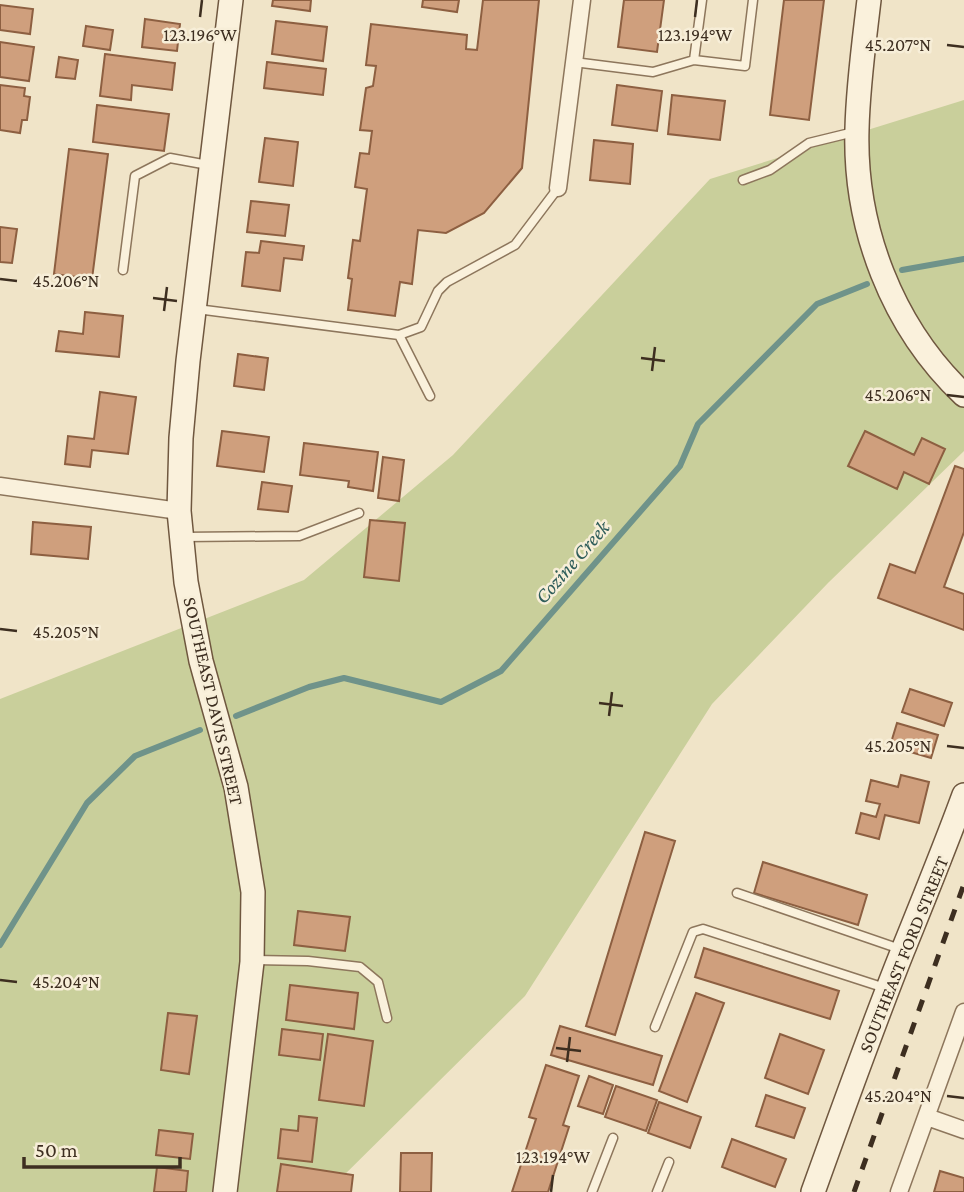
<svg xmlns="http://www.w3.org/2000/svg" width="964" height="1192" font-family="'Crimson Pro',serif">
<rect width="100%" height="100%" fill="#f0e4c8"/>
<path fill="#c9cf9b" d="M964 100V451L828 583 712 704 525 996 327 1192H0V699L304 580 453 455 710 179Z"/>
<g fill="none" stroke-linecap="round" stroke-linejoin="round">
<path stroke="#6f938a" stroke-width="6" d="M902 270 964 259
M236 716 309 687 344 678 441 702 501 671 680 466 698 424 817 304 867 284
M0 945 87 803 135 756 200 730"/>
</g>
<path fill="#cf9f7d" stroke="#8d5f41" stroke-width="2" d="M273 0H311L310 11 272 6Z
M423 0H459L457 12 422 7Z
M483 0H539L522 168 484 213 446 233 418 230 412 284 400 282 395 316 348 310 352 279 348 278 353 240 360 241 367 189 355 187 360 153 369 154 372 131 360 130 366 88 373 86 376 66 366 65 371 24 467 35 466 49 477 50Z
M624 0H664L657 52 618 47Z
M784 0H824L809 120 770 115Z
M0 5 33 9 30 34 0 30Z
M145 19 180 24 177 51 142 47Z
M276 21 327 27 323 61 272 54Z
M86 26 113 30 110 50 83 46Z
M0 42 34 47 29 81 0 77Z
M105 54 175 63 172 90 132 85 131 100 100 96Z
M59 57 78 60 75 79 56 77Z
M267 62 326 69 323 95 264 88Z
M0 85 25 88 24 96 30 97 27 120H22L20 133 0 130Z
M617 85 662 91 657 131 612 125Z
M672 95 725 101 720 140 668 134Z
M97 105 169 114 164 151 93 142Z
M265 138 298 142 293 186 259 182Z
M594 140 633 144 630 184 590 180Z
M69 149 108 154 92 279 54 274Z
M251 201 289 205 285 236 247 232Z
M0 227 17 229 12 263 0 262Z
M261 241 304 246 302 260 284 258 280 291 242 286 246 252 259 253Z
M85 312 123 316 119 357 56 351 59 331 83 334Z
M238 354 268 358 264 390 234 386Z
M100 392 136 397 128 454 92 450 90 467 65 464 68 436 94 439Z
M222 431 269 437 264 472 217 466Z
M865 431 914 455 922 438 945 449 929 484 904 472 897 489 848 466Z
M304 443 378 452 373 491 348 487 349 481 300 475Z
M383 457 404 460 399 501 378 498Z
M955 466 964 469V532L944 587 964 594V630L878 598 890 564 915 573Z
M262 482 292 486 288 512 258 509Z
M370 520 405 523 399 581 364 577Z
M33 522 91 527 88 559 31 554Z
M910 689 952 703 944 726 902 712Z
M897 723 938 735 931 758 890 746Z
M901 775 929 782 919 823 885 815 879 839 856 833 861 813 876 817 880 804 866 801 871 780 898 787Z
M645 832 675 841 615 1035 586 1026Z
M763 862 867 895 858 925 754 893Z
M298 911 350 917 345 951 294 945Z
M704 948 839 991 830 1019 695 977Z
M290 985 358 993 354 1029 286 1020Z
M696 993 724 1003 687 1102 659 1091Z
M168 1013 197 1016 189 1074 161 1070Z
M560 1026 662 1056 653 1085 551 1055Z
M282 1029 323 1034 320 1060 279 1055Z
M328 1034 373 1041 364 1106 319 1100Z
M780 1034 824 1050 808 1094 765 1078Z
M546 1065 579 1076 563 1125 569 1127 548 1192H512L536 1119 529 1117Z
M589 1076 613 1085 603 1114 578 1106Z
M616 1086 657 1100 646 1131 605 1117Z
M766 1095 805 1108 794 1138 756 1126Z
M659 1102 701 1117 690 1148 648 1133Z
M299 1116 317 1118 312 1162 278 1158 281 1129 298 1131Z
M159 1130 193 1134 190 1159 156 1155Z
M732 1139 786 1159 775 1187 722 1167Z
M401 1153H432L431 1192H400Z
M281 1164 353 1175 351 1192H277Z
M157 1167 188 1171 186 1192H154Z
M940 1171 964 1178V1192H934Z"/>
<g fill="none" stroke-linecap="round" stroke-linejoin="round">
<defs>
<path id="lane" d="M694 60 745 66 753 0
M574 62 653 72 694 60 702 0
M743 180 770 170 809 143 854 132
M123 270 135 176 170 158 208 165
M197 309 399 335 421 327 438 291 447 282 515 245 558 188
M399 335 430 396
M183 537 299 536 359 513
M737 893 900 949
M255 960 308 961 360 967 378 982 387 1018
M655 1027 693 932 703 929 885 988
M592 1192 613 1138
M657 1192 669 1162"/>
<path id="street" d="M558 188 582 0
M0 486 179 511
M927 1117 964 1130
M899 1192 964 1012"/>
<path id="secondary" d="M869 0C864 43 858 85 857 129 854 227 892 327 964 395
M225 1192 252 962 253 892 236 787 201 661 186 582 179 511 181 438 188 361 231 0
M813 1192C842 1111 871 1030 903 950 924 898 945 847 964 795"/>
</defs>
<use href="#lane" stroke="#8d765c" stroke-width="11"/>
<use href="#street" stroke="#8d765c" stroke-width="19"/>
<use href="#secondary" stroke="#6f573f" stroke-width="26"/>
<use href="#lane" stroke="#faf1dc" stroke-width="8"/>
<use href="#street" stroke="#faf1dc" stroke-width="16"/>
<use href="#secondary" stroke="#faf1dc" stroke-width="23"/>
<path stroke="#3d2e20" stroke-width="5" stroke-dasharray="12 12" stroke-linecap="butt" d="M854 1192 964 884"/>
</g>
<path fill="none" stroke="#3d2e20" stroke-width="2.5" d="M200 17 202 0M695 17 697 0M947 45 964 47M0 279 17 281M153 298 177 301M164 311 167 287M641 358 665 361M652 371 655 347M947 395 964 397M0 629 17 631M599 703 623 706M609 716 612 692M947 746 964 748M0 980 17 982M556 1048 581 1051M567 1062 570 1037M947 1096 964 1098M551 1192 553 1175"/>
<g text-anchor="middle" stroke-width="5" stroke-linejoin="round" paint-order="stroke">
<g font-size="19" fill="#3d2e20" stroke="#f7eed8">
<text transform="translate(214 701) rotate(77)" y="7">SOUTHEAST DAVIS STREET</text>
<text transform="translate(903 954) rotate(-68)" y="7">SOUTHEAST FORD STREET</text>
</g>
<g font-size="21" font-style="italic" fill="#2f5d5a" stroke="#f7eed8">
<text transform="translate(572 562) rotate(-49)" y="7">Cozine Creek</text>
</g>
</g>
<g font-size="18" text-anchor="middle" fill="#3d2e20" stroke="#f7eed8" stroke-width="5" stroke-linejoin="round" paint-order="stroke">
<text x="200" y="41">123.196°W</text>
<text x="695" y="41">123.194°W</text>
<text x="898" y="51">45.207°N</text>
<text x="66" y="287">45.206°N</text>
<text x="898" y="401">45.206°N</text>
<text x="66" y="638">45.205°N</text>
<text x="898" y="752">45.205°N</text>
<text x="66" y="988">45.204°N</text>
<text x="898" y="1102">45.204°N</text>
<text x="553" y="1163">123.194°W</text>
</g>
<path d="M24 1157v10h156v-10" fill="none" stroke="#3d2e20" stroke-width="3.5"/>
<text x="35" y="1157" font-size="21" fill="#3d2e20" stroke="#f7eed8" stroke-width="5" paint-order="stroke">50 m</text>
</svg>
